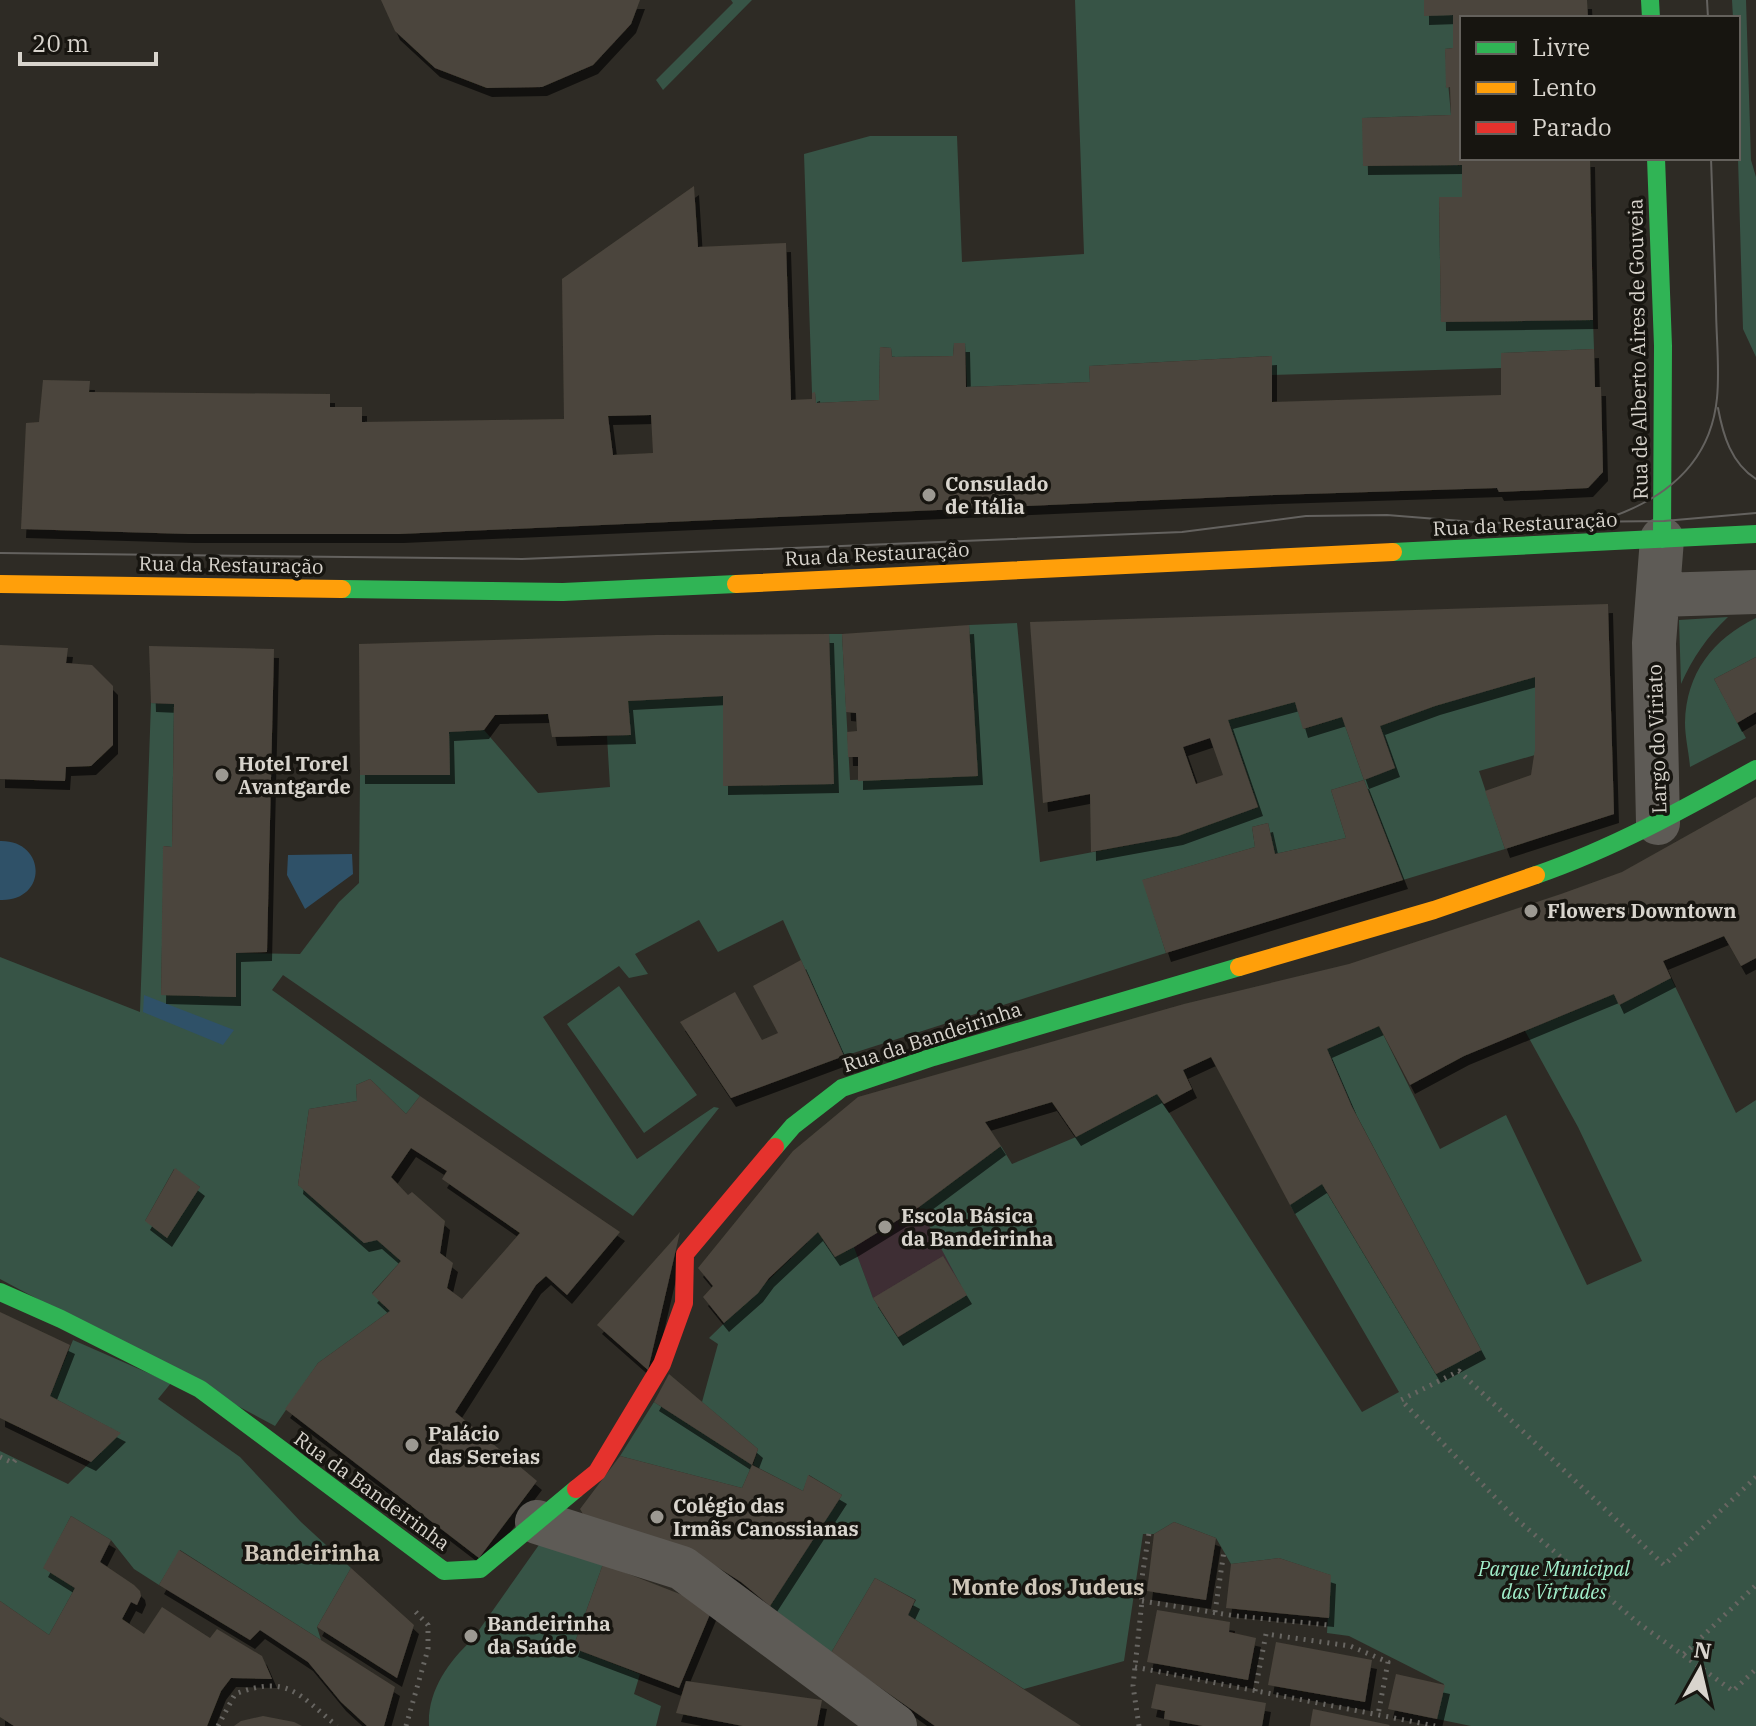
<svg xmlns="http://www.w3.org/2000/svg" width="1756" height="1726" font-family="'IBM Plex Serif',serif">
<defs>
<filter id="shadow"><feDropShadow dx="5" dy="9" stdDeviation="0" flood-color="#0009"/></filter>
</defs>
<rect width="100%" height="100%" fill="#2e2b25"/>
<path fill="#3e2e34" d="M793 1151 919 1207 967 1295 898 1337 873 1298 854 1247Z"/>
<path fill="#375446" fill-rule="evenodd" d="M731 0H752L663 90 656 80 733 3Z
M1075 0H1424V15H1453V48L1445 49 1451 115 1363 118V166L1462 165V197L1439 198 1441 322 1593 320 1594 349 1502 353 1501 368 1272 375 1271 356 1089 366 1090 382 967 387 965 343 954 344 953 356 892 357 891 348 880 347 879 400 816 403 815 393H812L804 154 870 136H957L962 262 1084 254Z
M1732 0H1746L1751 160 1756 177V357L1743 329 1738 158V18H1733Z
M1728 617C1707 637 1693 657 1681 684L1679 620Z
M1756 618V657L1714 679 1746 738 1690 767C1689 753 1685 737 1685 723 1686 673 1713 639 1756 618Z
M1017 623 1040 862 1178 836 1258 807 1228 720 1295 702 1304 729 1342 717 1364 780 1395 768 1380 726 1435 706 1535 677V755L1479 771 1505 849 1403 880 1364 780 1331 790 1346 838 1275 854 1268 823 1252 827 1255 847 1143 880 1166 953 844 1056 783 920 718 952 699 920 635 954 648 974 629 978 619 966 543 1017 637 1159 714 1107 719 1108 633 1216 283 975 272 990 420 1096 406 1114 370 1079 356 1085 357 1101 309 1109 298 1185 377 1240 401 1261 372 1293 390 1311 318 1363 275 1426 0 1279V957L140 1012 151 703 174 704 172 847 164 846 161 995 235 996 236 953 300 954 339 902 359 883 360 775H449V732L484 730 538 793 610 787 607 736 630 735 628 701 723 696V786L834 784 829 634H842L850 780 978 776 969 625ZM174 1169 200 1187 145 1221Z
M1671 978 1736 1113 1756 1100V1726H1471L1437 1719 1444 1684 1349 1636 1327 1633 1330 1575 1279 1558 1231 1564 1216 1538 1174 1522 1154 1534H1143L1124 1661 1024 1689 908 1615 916 1600 875 1578 831 1653 770 1606 842 1495 809 1475 803 1491 753 1465 758 1449 702 1402 718 1344 709 1338 818 1232 835 1257 854 1247 873 1298 898 1337 966 1295 919 1207 1001 1146 1012 1164 1076 1137 1157 1094 1362 1412 1399 1392 1290 1205 1322 1184 1436 1373 1480 1350 1352 1107 1327 1049 1379 1026 1440 1149 1506 1115 1587 1285 1642 1261 1578 1127 1525 1031 1614 994 1620 1004Z
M619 986 697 1095 644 1133 567 1024Z
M73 1340 171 1383 158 1399 240 1457 301 1522 351 1568 317 1627 321 1640 180 1550 159 1585 134 1569 111 1540 71 1516 44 1568 75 1588 49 1635 0 1601V1451L68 1484 120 1433 50 1396Z
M654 1402 752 1465 742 1488 620 1456Z
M541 1542 603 1564 573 1648 640 1674 634 1694 661 1706 656 1726H429C427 1692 448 1662 472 1640Z"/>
<path fill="#2f5168" d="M0 841C47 840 48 902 0 900Z
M352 854 353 874 305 909 287 875 288 855Z
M144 995 234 1030 223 1045 143 1012Z"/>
<path fill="#4b453c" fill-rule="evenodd" filter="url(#shadow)" d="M381 0H640L631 24 593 65 542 87 487 88 435 68 395 31Z
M1424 0H1587L1588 18H1462V158H1590L1593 320 1441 322 1439 197H1462V165L1363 166 1362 118 1451 115 1450 87 1446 88 1445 49 1453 48V15L1424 16Z
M694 186 698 247 786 243 791 400 812 399V393L815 392 816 403 879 400 880 347 891 348 892 357 953 356 954 343H965L966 387 1090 382 1089 366 1272 356V402L1501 395V353L1594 349 1595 387H1601L1603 472 1588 488 1499 492 1497 488 1274 495 399 534H189L21 529 26 423 39 422 43 380 90 381 89 392 330 394V407H362V422L564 419 562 279ZM651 415 653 453 613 455 608 416Z
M1608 604 1614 814 1505 849 1485 791 1531 775 1535 749V677L1435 706 1380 726 1395 768 1364 780 1342 717 1303 729 1295 702 1228 720 1258 807 1178 836 1091 852 1090 794 1043 803 1030 622ZM1210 738 1223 775 1196 784 1183 747Z
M969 625 978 776 858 781V757H848L847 732 857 731 856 713 846 712 842 634Z
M829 634 834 784 723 786V696L628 701 631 735 552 737 548 714 495 715 484 730 449 732 450 775H360L359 644 657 635Z
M0 645 68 648 66 663 92 665 113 686V745L91 766 66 767 65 781 0 779Z
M149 646 274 649 267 952 236 953V997L161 995 163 846 172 847 174 704 151 703Z
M1756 657V712L1737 723 1714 679Z
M1364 780 1403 880 1166 953 1142 880 1255 847 1252 827 1268 823 1275 854 1346 838 1331 790Z
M1756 797V958L1741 966 1724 936 1663 961 1671 978 1619 1005 1614 994 1464 1056 1410 1085 1379 1026 1327 1049 1352 1107 1481 1350 1436 1374 1322 1184 1290 1205 1211 1057 1183 1070 1192 1089 1164 1104 1157 1094 1076 1137 1052 1102 985 1122 1001 1146 919 1207 854 1247 835 1257 818 1232 769 1278 758 1293 724 1323 703 1297 713 1286 698 1268 793 1151 858 1097 1184 1004 1349 964 1561 894 1622 872Z
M801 960 844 1056 731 1098 680 1022 735 992 762 1040 778 1033 753 986Z
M370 1079 406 1114 420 1096 620 1232 567 1295 546 1276 536 1285 455 1412 537 1481 479 1558 285 1409 318 1363 390 1311 372 1294 401 1261 377 1240 364 1243 298 1185 309 1109 357 1101 356 1085ZM411 1148 447 1171 442 1179 520 1233 462 1299 447 1288 453 1263 440 1253 445 1221 412 1192 408 1195 391 1177Z
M175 1168 200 1187 167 1238 145 1221Z
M680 1232 648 1370 597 1325Z
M943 1256 967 1295 898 1337 873 1298Z
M0 1312 70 1345 50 1396 121 1433 91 1462 0 1418Z
M669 1374 758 1449 752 1465 654 1402Z
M620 1456 742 1488 752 1465 803 1491 808 1475 842 1495 770 1606 741 1582 711 1563 590 1526 580 1509Z
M71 1516 111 1540 100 1562 134 1585 140 1591 141 1596 137 1605 131 1602 122 1619 144 1634 162 1607 210 1638 217 1629 262 1656 272 1679 231 1678 221 1691 207 1726H14L0 1717V1601L49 1635 75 1588 43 1568Z
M1174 1522 1216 1538 1206 1600 1147 1591 1154 1534Z
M179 1550 395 1687 384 1726H367L341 1702 308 1662 260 1630 250 1640 159 1585Z
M1279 1558 1331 1575 1329 1618 1226 1608 1231 1564Z
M603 1564 713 1607 679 1688 573 1648Z
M351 1568 414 1625 397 1678 317 1627Z
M875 1578 915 1600 908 1615 1081 1726H935L831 1653Z
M1157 1610 1230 1622 1229 1632 1256 1638 1248 1680 1147 1662Z
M1276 1642 1372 1660 1365 1702 1268 1685Z
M1396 1674 1445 1685 1437 1719 1388 1709Z
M686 1681 822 1700 817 1726H743L676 1713Z
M1156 1684 1266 1703 1262 1726H1203L1164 1719 1165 1711 1151 1708Z
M1313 1709 1390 1725 1389 1726H1310Z
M263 1716 294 1722 302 1726H234L241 1721Z"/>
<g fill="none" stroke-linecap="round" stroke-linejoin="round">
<path stroke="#686662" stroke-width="5" stroke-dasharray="2 6" stroke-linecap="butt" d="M0 1457 13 1463 16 1459
M1756 1477 1664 1565 1459 1371 1401 1400 1515 1518 1637 1622 1733 1691 1756 1669
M1142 1601 1236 1616 1328 1625
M1215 1612 1224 1551
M1684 1654 1756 1585
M1135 1667 1435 1726
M1255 1691 1266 1634 1350 1646 1388 1662 1378 1715
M218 1726 235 1694C288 1674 298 1694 337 1726
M406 1726 428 1649V1625L413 1609
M1139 1726 1133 1686 1142 1601 1140 1590 1149 1533"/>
<path stroke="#5e5b56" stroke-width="44" d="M1658 595 1756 592
M1658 823 1654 643 1662 539
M537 1522 682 1568 895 1726"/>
<path stroke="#30b455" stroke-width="18" d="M1650 0 1651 18
M1656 158 1663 346 1662 539
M1393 552 1756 534
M342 589 563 592 736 584
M1536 875C1614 848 1684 809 1756 769
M775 1147 793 1126 842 1088 933 1057 1239 967
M0 1292 61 1319 200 1389 444 1571 480 1569 576 1489"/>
<path stroke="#ff9f0a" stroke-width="18" d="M0 584 342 589
M736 584 1393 552
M1239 967 1434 910 1536 875"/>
<path stroke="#e5322d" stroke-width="18" d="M576 1489 597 1472 662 1364 684 1303 685 1254 775 1147"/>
<path stroke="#64625f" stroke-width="2" d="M1707 0 1708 18
M1718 408C1723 435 1731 463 1756 479
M1614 516C1669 496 1711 460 1717 398 1720 368 1716 336 1716 306 1714 257 1713 207 1711 158
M0 553 522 559 1182 532 1306 516 1387 515 1487 523 1664 521 1756 513"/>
</g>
<g fill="#9c9992" stroke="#171510" stroke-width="3">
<circle cx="929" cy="495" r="8"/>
<circle cx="222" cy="775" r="8"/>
<circle cx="1531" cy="911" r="8"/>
<circle cx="885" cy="1227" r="8"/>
<circle cx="412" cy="1445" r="8"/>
<circle cx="657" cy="1517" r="8"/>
<circle cx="471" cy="1636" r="8"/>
</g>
<g text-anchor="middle" stroke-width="7" stroke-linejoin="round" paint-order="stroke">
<g font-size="20" fill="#d8d4cd" stroke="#171510">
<text transform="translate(1638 349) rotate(-91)" y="7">Rua de Alberto Aires de Gouveia</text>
<text transform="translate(1525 524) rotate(-3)" y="7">Rua da Restauração</text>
<text transform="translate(877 554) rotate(-3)" y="7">Rua da Restauração</text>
<text transform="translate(231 565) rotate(1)" y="7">Rua da Restauração</text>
<text transform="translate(1657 739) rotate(-92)" y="7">Largo do Viriato</text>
<text transform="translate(932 1037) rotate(-18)" y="7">Rua da Bandeirinha</text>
<text transform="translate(372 1491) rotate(36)" y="7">Rua da Bandeirinha</text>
</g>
<g font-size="20" font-weight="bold" fill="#d8d4cd" stroke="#171510" text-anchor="start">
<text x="945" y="491">Consulado<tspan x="945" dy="23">de Itália</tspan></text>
<text x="238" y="771">Hotel Torel<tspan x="238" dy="23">Avantgarde</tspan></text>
<text x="1547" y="918">Flowers Downtown</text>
<text x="901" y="1223">Escola Básica<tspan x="901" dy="23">da Bandeirinha</tspan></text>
<text x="428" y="1441">Palácio<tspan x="428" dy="23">das Sereias</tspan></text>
<text x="673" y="1513">Colégio das<tspan x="673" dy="23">Irmãs Canossianas</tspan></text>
<text x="487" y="1631">Bandeirinha<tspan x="487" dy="23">da Saúde</tspan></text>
</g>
<g font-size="20" font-style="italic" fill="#a1eeca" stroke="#171510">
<text x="1554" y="1576">Parque Municipal<tspan x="1554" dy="23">das Virtudes</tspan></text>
</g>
<g font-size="22" font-weight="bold" fill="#cfc7b9" stroke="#171510">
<text x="312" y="1561">Bandeirinha</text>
<text x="1048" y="1595">Monte dos Judeus</text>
</g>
</g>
<rect x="1460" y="16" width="280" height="144" fill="#171510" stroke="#64615c" stroke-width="2"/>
<rect x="1476" y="42" width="40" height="12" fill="#30b455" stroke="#64615c" stroke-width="2"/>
<text x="1532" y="56" font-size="24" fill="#d8d4cd">Livre</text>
<rect x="1476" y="82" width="40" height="12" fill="#ff9f0a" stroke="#64615c" stroke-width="2"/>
<text x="1532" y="96" font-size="24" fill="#d8d4cd">Lento</text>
<rect x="1476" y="122" width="40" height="12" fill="#e5322d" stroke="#64615c" stroke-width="2"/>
<text x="1532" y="136" font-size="24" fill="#d8d4cd">Parado</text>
<g transform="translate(1700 1670) rotate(8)" stroke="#171510" stroke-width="6" paint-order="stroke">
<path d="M0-6L14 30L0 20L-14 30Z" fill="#d8d4cd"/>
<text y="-12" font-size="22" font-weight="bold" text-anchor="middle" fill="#d8d4cd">N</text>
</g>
<path d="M20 52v12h136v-12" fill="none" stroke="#d8d4cd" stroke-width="4"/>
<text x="32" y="52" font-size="24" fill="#d8d4cd" stroke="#171510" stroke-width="6" paint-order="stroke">20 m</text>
</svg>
